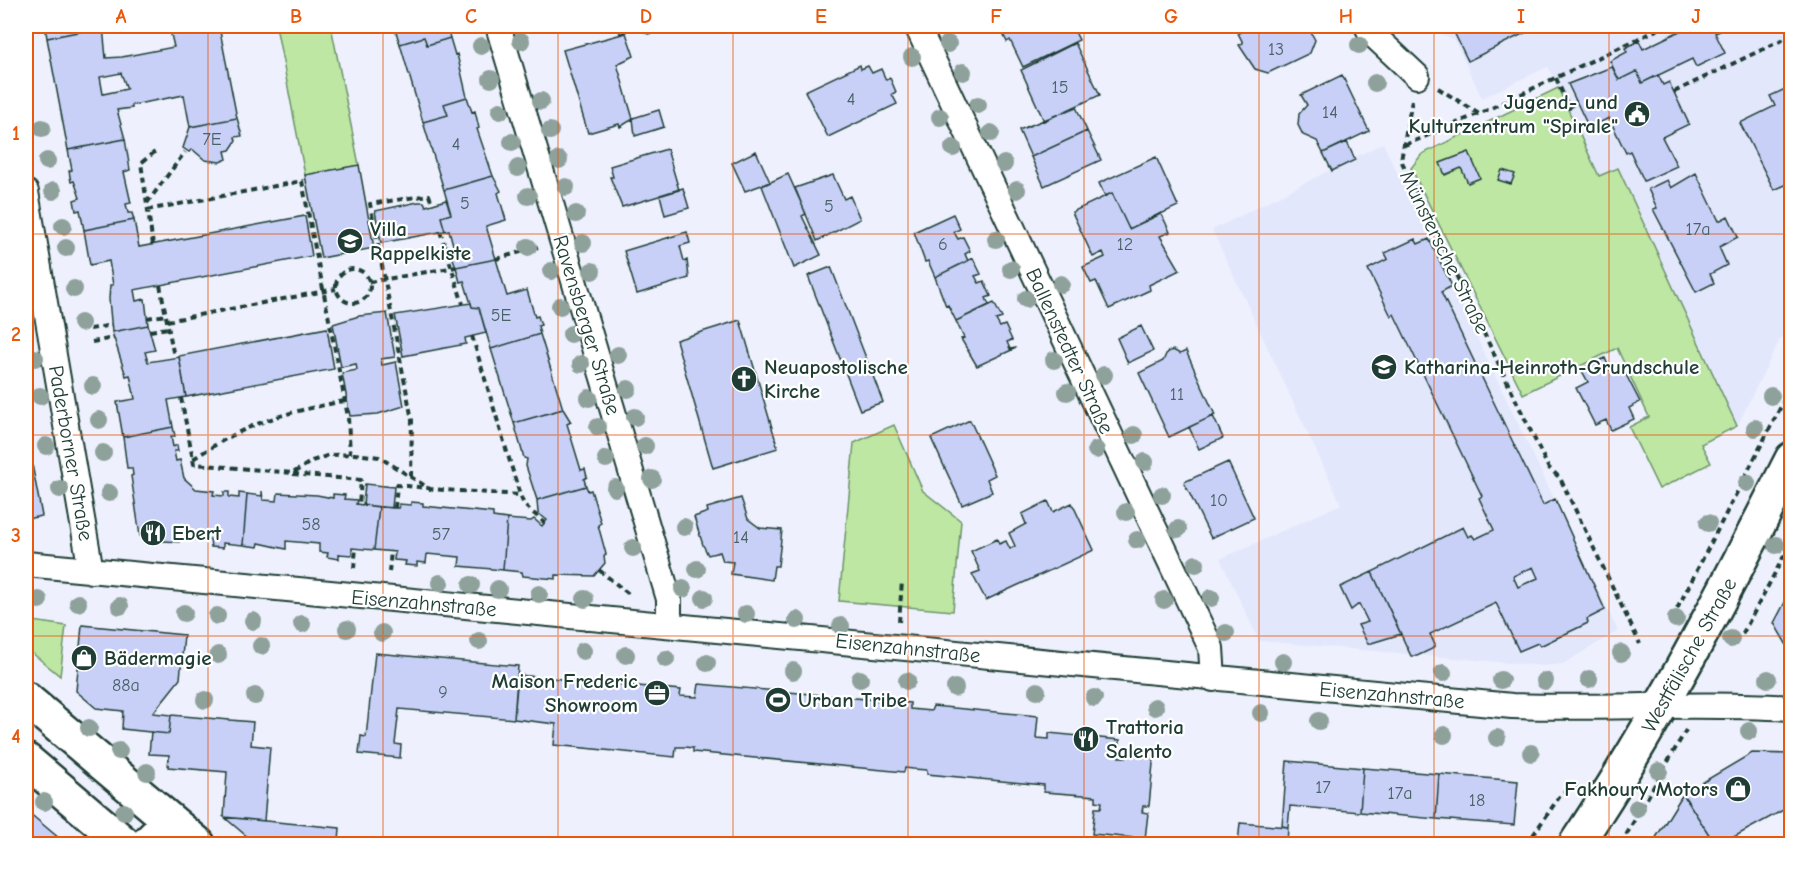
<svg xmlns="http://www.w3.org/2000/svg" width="1817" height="870" font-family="'Comic Neue',sans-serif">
<rect width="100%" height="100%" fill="#eef1fd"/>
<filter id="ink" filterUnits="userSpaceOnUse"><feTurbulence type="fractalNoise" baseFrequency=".0167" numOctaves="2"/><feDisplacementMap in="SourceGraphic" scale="12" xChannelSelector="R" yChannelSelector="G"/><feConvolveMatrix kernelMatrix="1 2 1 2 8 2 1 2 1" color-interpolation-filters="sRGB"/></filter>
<g filter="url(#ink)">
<path fill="#e3e7fc" d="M1430 26H1791V318L1737 426 1618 168 1599 176 1548 67 1482 98 1454 40 1432 30Z
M1383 143 1618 631 1563 664 1542 666 1259 641 1220 559 1341 504 1212 230Z"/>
<path fill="#bde7a3" stroke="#6e926c" stroke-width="1.5" d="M276 26H331L359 165 305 175Z
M1558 88 1599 176 1618 168 1737 426 1701 444 1711 463 1659 489 1629 427 1649 417 1617 348 1523 394 1411 168 1422 154Z
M894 425 923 491 961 521 953 611 839 601 854 443Z
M26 620 66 626 60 676 26 648Z"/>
<path fill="#c8d0f8" stroke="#1f3d34" stroke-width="1.5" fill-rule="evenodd" d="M45 26H102L103 27 47 38Z
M169 26H219L237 118 190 127 184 95 132 105V108L117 110 125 139 68 150 47 38 103 27 106 58 122 57 174 47ZM121 73 127 89 103 94 100 77Z
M394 26H446L450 38 427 45 424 37 400 44Z
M618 26H676L648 34 634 26 620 34Z
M999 26H1072L1079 40 1023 67 1010 40 1007 42Z
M1253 26H1312L1308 27 1315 40 1310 53 1268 73 1255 69 1239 45 1243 43 1238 33Z
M1451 26H1539L1468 61Z
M1690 26H1732L1715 33 1725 53 1696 67 1692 59 1642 83 1637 71 1619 80 1610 61 1627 52 1625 48 1639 41 1643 49Z
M626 33 634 56 617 64 633 119 620 127 619 124 588 133 563 50Z
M424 37 427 45 450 38 455 55 457 54 467 97 444 104 448 115 423 122 400 44Z
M1075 43 1100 95 1044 121 1021 70Z
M860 65 861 69 868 66 872 73 881 69 886 80 890 78 896 92 892 94 897 104 828 137 805 91Z
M1612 67 1619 80 1637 71 1642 83 1658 75 1663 85 1669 82 1689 124 1662 137 1677 166 1644 181 1630 151 1626 153 1609 118 1589 128 1568 84Z
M1342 75 1369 131 1323 153 1317 141 1303 135 1298 125 1299 114 1307 105 1301 95Z
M1792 86V182L1774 190 1740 123 1775 106 1770 96Z
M467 97 472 112 475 111 479 128 477 129 493 176 444 190 423 122 448 115 444 104Z
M1076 107 1087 131 1031 157 1019 130Z
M659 110 664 127 635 136 633 118Z
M237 118 242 136 235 137 236 141 230 150 225 151 227 159 220 162 205 160 192 149 189 152 183 148 190 127Z
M1087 131 1101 160 1044 186 1031 157Z
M125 139 130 170 124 172 131 203 126 204 128 213H132L134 220 84 230 80 210 76 211 74 200 80 198 78 192 74 181 71 182 69 171 72 170 68 150Z
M1347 142 1355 160 1332 171 1323 153Z
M667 149 679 190 622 207 610 177H613L610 166Z
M756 151 770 182 745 191 732 163Z
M1469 152 1480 178 1468 183 1461 168 1445 175 1440 163Z
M1156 157 1178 206 1129 229 1112 193 1105 196 1099 183Z
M359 165 374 248 321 258 305 175Z
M1502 170 1515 174 1511 184 1498 180Z
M1696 173 1719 221 1728 216 1738 237 1719 247 1727 265 1710 274 1714 283 1696 292 1653 209 1657 208 1648 189 1667 180 1671 188Z
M788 174 806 214 802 216 821 255 794 268 762 186Z
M833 175 844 199 850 196 860 219 817 241 795 188Z
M493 176 501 191 498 193 506 220 486 226 496 259 456 267 451 253 455 252 449 230 445 231 441 217 451 214 444 190Z
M683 188 689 208 665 215 660 195Z
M1112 193 1129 229 1161 213 1170 232 1160 236 1180 270 1149 285 1150 290 1109 309 1096 281 1091 283 1083 267 1105 257 1103 252 1093 257 1072 212Z
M446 200 451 214 441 217 445 231 381 243 375 211 418 202H424L426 206Z
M953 214 960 229 954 232 958 239 963 237 970 251 965 254 968 261 935 277 928 261 925 262 914 232Z
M305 216 312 256 134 290 136 301 145 299 148 325 112 332 109 299 110 285H113L109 261 90 265 84 230 134 220 139 247Z
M687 232 690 243 680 246 684 261 687 260 689 278 637 294 624 251Z
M1415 239 1418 244 1429 239 1452 286 1441 292 1543 505 1555 499 1605 610 1587 619 1588 623 1540 646 1538 643 1519 651 1496 603 1430 634 1435 645 1432 649 1417 656H1411L1372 572 1463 527 1468 537 1472 535 1475 539 1494 530 1479 498 1482 496 1394 314 1391 316 1368 269 1388 259 1385 253ZM1533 567 1538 578 1518 587 1513 576Z
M973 258 981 274 975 276 979 283 984 281 991 296 986 298 989 305 956 321 948 305 946 306 935 277Z
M496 259 507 296 527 290 535 317 538 316 541 325 538 326 540 334 491 349 479 308 472 307 464 281 460 282 456 267Z
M831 267 883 402 860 410 808 276Z
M471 303 472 307 479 308 486 333 465 338 466 344 403 356 395 315Z
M994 303 1002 318 996 320 1000 327 1005 325 1012 340 1007 342 1010 349 1016 348 977 366 961 339 964 338 956 321Z
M387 313 395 357 381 359 382 365 396 362 404 406 378 414 350 416 342 373 357 370 356 364 341 367 333 324 359 316Z
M740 320 778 448 713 468 676 340Z
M148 325 155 350 145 352 148 362 179 357 186 397 168 400 173 427 123 437 117 402 135 399 130 375 126 376 112 332Z
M1141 326 1153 351 1128 363 1117 338Z
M327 328 334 369 186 397 179 356Z
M540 334 563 409 514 423 491 349Z
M1173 350 1180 354 1186 351 1215 415 1169 437 1139 373 1163 361 1167 352Z
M1605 358 1610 370 1621 365 1640 402 1629 408 1634 419 1611 430 1606 420 1595 425 1576 388 1588 382 1581 369Z
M563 409 571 422 567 424 581 470 585 469 587 477 584 479 586 486 537 500 526 466 527 459 524 458 514 423Z
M1213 416 1223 438 1199 449 1189 427Z
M970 420 995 475 987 479 992 492 962 505 931 438Z
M173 427 175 436H171L173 447 177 445 178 451H174L176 461 180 460 184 478 196 489 214 491 213 495 224 496V492H229V497L239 498V493L247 494 243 545 223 543V548L211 547 210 540 178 539 179 542 147 540 140 536 131 476 133 475 132 468H127L123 437Z
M26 429 31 459 26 460Z
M31 459 42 516 26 519V460Z
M1228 462 1254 518 1211 538 1184 482Z
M365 484 394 487 392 508 363 505Z
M586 486 588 491 591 490 601 523 598 525 606 554 604 557 605 563 594 576 556 575V579L523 576 522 572 503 570 507 519 531 521 534 519 542 526 547 520 538 513 537 500Z
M262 491 263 500 277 501 278 493 317 495 333 498V494L345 495 344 499 357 500 356 504 379 507 374 550 352 548V555L339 554V559L327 557 328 553 319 552V544L286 541V549L259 543 258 547 243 545 247 494 262 496Z
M741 498 748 519 760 528 782 530 778 566H774L772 580 731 574 733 562 723 561 720 552 708 555 703 545 694 517 708 512 707 508Z
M1048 501 1053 512 1072 503 1094 550 986 600 972 574 980 571 971 551 997 539 999 544 1006 541 1010 549 1015 546 1009 533 1026 524 1022 514Z
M411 502 423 503V506L493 513V517L507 519 503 570 459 566 460 557 427 554 426 563 417 562V566L405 565 406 561 394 560 395 552 374 550 379 507 399 508V504L411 505Z
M1372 572 1401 634 1368 644 1358 625 1368 622 1359 604 1351 610 1340 587Z
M1792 589V654L1774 623Z
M82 625 184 635 180 679 153 713 171 715 169 734 122 729 123 711 96 708 76 691Z
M375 653 518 666 514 719 399 709 395 744 401 745 400 758 359 754 361 736 366 737Z
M518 675 681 690 680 696 697 697 699 684 910 703V709L931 711 933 706 1038 716 1036 738 1049 739V733L1120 740 1119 757H1127L1128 751 1154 753 1149 806H1143L1142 812 1148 813 1145 839 1092 834 1095 808H1101L1102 802 1096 801V796L1044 792V785L927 774V770L913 769 905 768 904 772 693 752V748L685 747H676L675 757 554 745 556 724 514 719Z
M171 715 253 722 251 745 270 747 264 821 224 817 227 772 168 767 169 755 149 754 151 732 169 734Z
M1752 753 1792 754V809H1785L1721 844H1715L1683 794Z
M1287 761 1363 768 1360 812 1290 806 1288 827 1282 826Z
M1363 768 1439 774 1436 819 1360 812Z
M1439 774 1518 781 1514 825 1436 819Z
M1683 794 1715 844H1652Z
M28 812 66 844H26Z
M224 817 340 828 339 842 341 844H256Z
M1240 823 1288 827 1287 844H1238Z"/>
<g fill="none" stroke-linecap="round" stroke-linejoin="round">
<defs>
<path id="street" d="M498 26 669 599V625
M917 26 1211 648 1213 679
M1367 26 1370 32 1417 76
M26 192 91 571
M26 564 1512 706C1605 709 1698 702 1792 708"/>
<path id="secondary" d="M26 699 198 844
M26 760 125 844
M147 844 170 821
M1576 844C1658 721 1725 591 1792 459"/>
</defs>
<use href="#street" stroke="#1f3d34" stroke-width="28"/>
<use href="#secondary" stroke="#1f3d34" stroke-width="38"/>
<path stroke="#1f3d34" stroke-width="4" stroke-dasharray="6 4.5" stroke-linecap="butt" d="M1556 78 1569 108 1576 101
M1438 88 1479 114 1665 26
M1674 92 1782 40 1792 45
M1412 100 1401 160 1548 467 1560 478 1640 644
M1405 145 1478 114
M147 203 185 152
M147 210 302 181 348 417 350 454
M440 231 463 304
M153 245 141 163 156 151
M496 259 538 247
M336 286a17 17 0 1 1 34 0a17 17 0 1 1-34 0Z
M369 282 456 267
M160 285 174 357
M147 318 166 315
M167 321 336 289
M90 329 112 325
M150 331 168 328
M472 336 520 495 524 505 545 523
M92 342 114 338
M181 398 194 464 293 473 312 461 329 455 354 454 379 457 430 489 520 495
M193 459C249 422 279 414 344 401
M293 474 361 480 359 505
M411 477 412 420 370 204 429 195 432 204
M395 508 397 485 428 488
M354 568 356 548
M599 570 630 595
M389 572 391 551
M1677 609 1792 385
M899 622 902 581
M1733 639 1743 633 1792 541
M1527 844 1562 793 1578 784
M1621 844 1686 730"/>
<use href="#street" stroke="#fff" stroke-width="24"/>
<use href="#secondary" stroke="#fff" stroke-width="33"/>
</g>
<g fill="#8ea19b">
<circle cx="521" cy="41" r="9"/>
<circle cx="948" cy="44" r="9"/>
<circle cx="1359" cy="45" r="9"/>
<circle cx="481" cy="46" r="9"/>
<circle cx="912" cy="57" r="9"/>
<circle cx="963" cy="72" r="9"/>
<circle cx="491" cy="79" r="9"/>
<circle cx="1375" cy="83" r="9"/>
<circle cx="541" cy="101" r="9"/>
<circle cx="978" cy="105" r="9"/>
<circle cx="500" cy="111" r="9"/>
<circle cx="940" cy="117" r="9"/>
<circle cx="42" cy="128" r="9"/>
<circle cx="550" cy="131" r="9"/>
<circle cx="991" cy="133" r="9"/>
<circle cx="512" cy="142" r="9"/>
<circle cx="953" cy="148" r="9"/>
<circle cx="559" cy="160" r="9"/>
<circle cx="47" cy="161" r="9"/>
<circle cx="1004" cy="164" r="9"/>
<circle cx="518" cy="168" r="9"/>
<circle cx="566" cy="187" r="9"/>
<circle cx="1017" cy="190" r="9"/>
<circle cx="53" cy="191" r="9"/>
<circle cx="528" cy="196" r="9"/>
<circle cx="576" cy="214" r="9"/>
<circle cx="63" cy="226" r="9"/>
<circle cx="996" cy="239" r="9"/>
<circle cx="583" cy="243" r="9"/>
<circle cx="528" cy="247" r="9"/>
<circle cx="66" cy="248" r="9"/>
<circle cx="1011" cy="269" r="9"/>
<circle cx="551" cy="271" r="9"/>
<circle cx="592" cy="271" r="9"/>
<circle cx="1061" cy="284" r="9"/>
<circle cx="74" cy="289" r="9"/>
<circle cx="1026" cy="299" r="9"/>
<circle cx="560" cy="306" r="9"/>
<circle cx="81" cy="323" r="9"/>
<circle cx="571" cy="334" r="9"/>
<circle cx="618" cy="355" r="9"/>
<circle cx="35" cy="358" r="9"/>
<circle cx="1054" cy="360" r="9"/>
<circle cx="581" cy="364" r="9"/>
<circle cx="1104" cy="375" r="9"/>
<circle cx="93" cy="386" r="9"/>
<circle cx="628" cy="389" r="9"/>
<circle cx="1067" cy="392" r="9"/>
<circle cx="40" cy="396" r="9"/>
<circle cx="1771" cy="396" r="9"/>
<circle cx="589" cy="398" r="9"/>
<circle cx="635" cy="417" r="9"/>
<circle cx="99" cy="420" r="9"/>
<circle cx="598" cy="427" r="9"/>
<circle cx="1755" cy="428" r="9"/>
<circle cx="1134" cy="435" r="9"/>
<circle cx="46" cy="446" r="9"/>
<circle cx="645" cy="446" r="9"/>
<circle cx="1096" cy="450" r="9"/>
<circle cx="103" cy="453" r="9"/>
<circle cx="606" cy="459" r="9"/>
<circle cx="1145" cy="462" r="9"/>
<circle cx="652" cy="479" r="9"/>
<circle cx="1747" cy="483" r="9"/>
<circle cx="615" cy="488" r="9"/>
<circle cx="60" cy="489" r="9"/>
<circle cx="109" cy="493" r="9"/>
<circle cx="1162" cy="495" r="9"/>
<circle cx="1126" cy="512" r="9"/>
<circle cx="1708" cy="523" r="9"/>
<circle cx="684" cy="527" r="9"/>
<circle cx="1178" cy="529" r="9"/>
<circle cx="1137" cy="540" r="9"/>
<circle cx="1776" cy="545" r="9"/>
<circle cx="633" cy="548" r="9"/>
<circle cx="1196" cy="564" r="9"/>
<circle cx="697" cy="569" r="9"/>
<circle cx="440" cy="583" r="9"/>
<circle cx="471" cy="585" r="9"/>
<circle cx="498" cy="589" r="9"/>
<circle cx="683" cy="589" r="9"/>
<circle cx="539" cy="594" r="9"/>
<circle cx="704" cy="598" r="9"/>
<circle cx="1211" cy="598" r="9"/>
<circle cx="585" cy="599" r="9"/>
<circle cx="39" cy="600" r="9"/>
<circle cx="1164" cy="600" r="9"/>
<circle cx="78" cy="603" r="9"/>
<circle cx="120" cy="606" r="9"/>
<circle cx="184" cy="613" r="9"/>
<circle cx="746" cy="614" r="9"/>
<circle cx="217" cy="616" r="9"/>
<circle cx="1676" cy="619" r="9"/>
<circle cx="797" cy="620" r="9"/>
<circle cx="253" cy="621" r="9"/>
<circle cx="302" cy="624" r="9"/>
<circle cx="841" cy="626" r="9"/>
<circle cx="347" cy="629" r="9"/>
<circle cx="382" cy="633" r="9"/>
<circle cx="1226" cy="633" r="9"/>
<circle cx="1731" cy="639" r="9"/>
<circle cx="479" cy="641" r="9"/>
<circle cx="261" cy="646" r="9"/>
<circle cx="583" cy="651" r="9"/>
<circle cx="1621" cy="653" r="9"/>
<circle cx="218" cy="655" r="9"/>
<circle cx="626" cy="655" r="9"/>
<circle cx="666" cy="659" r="9"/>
<circle cx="1283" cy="662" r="9"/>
<circle cx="707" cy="663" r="9"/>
<circle cx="793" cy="671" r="9"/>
<circle cx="1443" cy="673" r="9"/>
<circle cx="860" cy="679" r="9"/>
<circle cx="1589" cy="679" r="9"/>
<circle cx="1768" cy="679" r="9"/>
<circle cx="1501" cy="680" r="9"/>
<circle cx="907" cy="681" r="9"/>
<circle cx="1545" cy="681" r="9"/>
<circle cx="955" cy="688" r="9"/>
<circle cx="1037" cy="691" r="9"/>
<circle cx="255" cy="696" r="9"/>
<circle cx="1094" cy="698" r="9"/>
<circle cx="205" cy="700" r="9"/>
<circle cx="1155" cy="707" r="9"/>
<circle cx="1261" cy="713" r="9"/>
<circle cx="1319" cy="721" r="9"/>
<circle cx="89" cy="728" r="9"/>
<circle cx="1749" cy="731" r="9"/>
<circle cx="1444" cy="735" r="9"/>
<circle cx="1497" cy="738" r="9"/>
<circle cx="119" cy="751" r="9"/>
<circle cx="1531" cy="753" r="9"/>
<circle cx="1659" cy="771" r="9"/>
<circle cx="147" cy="772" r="9"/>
<circle cx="44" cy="802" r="9"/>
<circle cx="1637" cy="808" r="9"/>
<circle cx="124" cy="812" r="9"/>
</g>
</g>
<path fill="none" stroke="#e8590c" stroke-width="1.5" stroke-opacity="0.55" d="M208 26V844M383 26V844M558 26V844M733 26V844M908 26V844M1084 26V844M1259 26V844M1434 26V844M1609 26V844M26 234H1792M26 435H1792M26 636H1792"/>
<defs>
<symbol id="civic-disc" viewBox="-11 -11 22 22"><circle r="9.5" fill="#1f3d34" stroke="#fff"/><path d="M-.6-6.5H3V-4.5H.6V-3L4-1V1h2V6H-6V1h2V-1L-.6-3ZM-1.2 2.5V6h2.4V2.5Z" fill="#fff"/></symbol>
<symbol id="school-disc" viewBox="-11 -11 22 22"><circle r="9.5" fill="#1f3d34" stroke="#fff"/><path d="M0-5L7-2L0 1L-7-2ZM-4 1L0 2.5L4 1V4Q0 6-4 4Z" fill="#fff"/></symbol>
<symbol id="church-disc" viewBox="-11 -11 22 22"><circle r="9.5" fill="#1f3d34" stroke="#fff"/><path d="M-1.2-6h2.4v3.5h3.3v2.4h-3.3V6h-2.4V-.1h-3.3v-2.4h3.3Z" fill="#fff"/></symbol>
<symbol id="restaurant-disc" viewBox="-11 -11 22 22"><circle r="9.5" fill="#1f3d34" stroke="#fff"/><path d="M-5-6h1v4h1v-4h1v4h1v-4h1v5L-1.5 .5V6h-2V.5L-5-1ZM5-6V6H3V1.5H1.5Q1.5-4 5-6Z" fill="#fff"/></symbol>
<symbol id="shop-disc" viewBox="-11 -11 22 22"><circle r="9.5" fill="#1f3d34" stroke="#fff"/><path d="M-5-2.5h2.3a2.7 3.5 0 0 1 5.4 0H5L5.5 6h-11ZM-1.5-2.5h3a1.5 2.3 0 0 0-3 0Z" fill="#fff"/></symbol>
<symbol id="office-disc" viewBox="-11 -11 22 22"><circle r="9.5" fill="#1f3d34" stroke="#fff"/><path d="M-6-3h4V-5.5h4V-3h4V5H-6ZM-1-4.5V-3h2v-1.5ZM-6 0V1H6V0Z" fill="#fff"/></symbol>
<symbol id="stadium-disc" viewBox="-11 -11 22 22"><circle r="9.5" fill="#1f3d34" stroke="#fff"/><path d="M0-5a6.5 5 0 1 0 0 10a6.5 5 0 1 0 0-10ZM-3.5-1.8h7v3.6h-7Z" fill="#fff"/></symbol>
</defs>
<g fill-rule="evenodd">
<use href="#civic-disc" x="1622" y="99" width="30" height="30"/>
<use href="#school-disc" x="335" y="226" width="30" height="30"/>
<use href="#school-disc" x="1369" y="352" width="30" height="30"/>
<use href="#church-disc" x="729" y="364" width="30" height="30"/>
<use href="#restaurant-disc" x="138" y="518" width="30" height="30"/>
<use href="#shop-disc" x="69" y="643" width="30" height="30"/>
<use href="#office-disc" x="642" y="678" width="30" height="30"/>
<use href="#stadium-disc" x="763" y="685" width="30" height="30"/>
<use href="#restaurant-disc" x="1071" y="724" width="30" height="30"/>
<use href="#shop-disc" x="1723" y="774" width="30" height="30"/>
</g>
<g text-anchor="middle" stroke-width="4.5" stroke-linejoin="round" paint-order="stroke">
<g font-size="18" fill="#496265">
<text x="1276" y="55">13</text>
<text x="1060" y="93">15</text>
<text x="851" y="105">4</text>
<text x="1330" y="118">14</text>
<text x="212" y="145">7E</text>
<text x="456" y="150">4</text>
<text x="465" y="209">5</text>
<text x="829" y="212">5</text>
<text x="1698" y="235">17a</text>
<text x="943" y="250">6</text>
<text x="1125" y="250">12</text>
<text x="501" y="321">5E</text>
<text x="1177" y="400">11</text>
<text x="1219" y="506">10</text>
<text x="311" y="530">58</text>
<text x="441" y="540">57</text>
<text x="741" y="543">14</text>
<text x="126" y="691">88a</text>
<text x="443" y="698">9</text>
<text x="1323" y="793">17</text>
<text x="1400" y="799">17a</text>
<text x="1477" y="806">18</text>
</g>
<g font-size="21" font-weight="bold" fill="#1f3d34" stroke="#fff" text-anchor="start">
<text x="1618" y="109" text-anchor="end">Jugend- und<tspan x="1618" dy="24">Kulturzentrum "Spirale"</tspan></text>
<text x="370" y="236">Villa<tspan x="370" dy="24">Rappelkiste</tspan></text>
<text x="764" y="374">Neuapostolische<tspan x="764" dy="24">Kirche</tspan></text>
<text x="1404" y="374">Katharina-Heinroth-Grundschule</text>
<text x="172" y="540">Ebert</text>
<text x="104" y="665">Bädermagie</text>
<text x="638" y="688" text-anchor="end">Maison Frederic<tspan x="638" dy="24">Showroom</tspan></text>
<text x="798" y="707">Urban Tribe</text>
<text x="1106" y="734">Trattoria<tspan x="1106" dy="24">Salento</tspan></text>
<text x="1718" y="796" text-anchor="end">Fakhoury Motors</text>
</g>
<g font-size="21" fill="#1f3d34" stroke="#fff">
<text transform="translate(1445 252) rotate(64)" y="7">Münstersche Straße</text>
<text transform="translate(587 325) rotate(73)" y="7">Ravensberger Straße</text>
<text transform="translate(1070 351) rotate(65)" y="7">Ballenstedter Straße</text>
<text transform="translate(71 453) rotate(80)" y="7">Paderborner Straße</text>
<text transform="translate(424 603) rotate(5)" y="7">Eisenzahnstraße</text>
<text transform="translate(908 648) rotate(6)" y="7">Eisenzahnstraße</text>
<text transform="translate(1689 655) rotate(-61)" y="7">Westfälische Straße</text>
<text transform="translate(1392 695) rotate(5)" y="7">Eisenzahnstraße</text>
</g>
</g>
<rect width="1817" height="870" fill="none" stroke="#fff" stroke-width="66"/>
<rect x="33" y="33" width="1751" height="804" fill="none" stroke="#e8590c" stroke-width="2"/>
<g font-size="20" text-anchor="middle" font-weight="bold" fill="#e8590c">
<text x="121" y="23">A</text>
<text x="296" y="23">B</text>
<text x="471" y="23">C</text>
<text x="646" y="23">D</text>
<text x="821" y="23">E</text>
<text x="996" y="23">F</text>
<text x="1171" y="23">G</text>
<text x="1346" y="23">H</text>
<text x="1521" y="23">I</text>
<text x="1696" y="23">J</text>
<text x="16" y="140">1</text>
<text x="16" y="341">2</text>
<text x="16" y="542">3</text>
<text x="16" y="743">4</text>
</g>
</svg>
